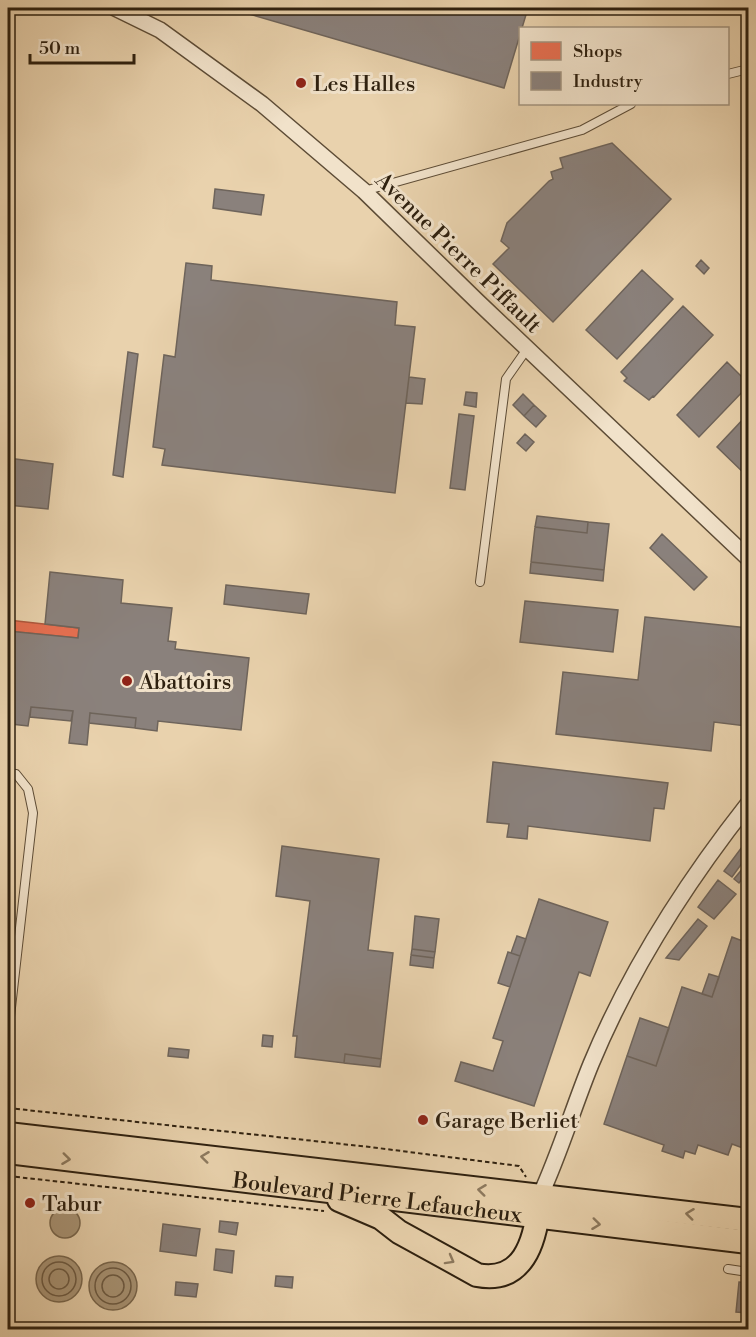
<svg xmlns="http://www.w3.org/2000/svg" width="756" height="1337" font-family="'Libre Bodoni',serif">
<rect width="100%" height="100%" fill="#e9d2ad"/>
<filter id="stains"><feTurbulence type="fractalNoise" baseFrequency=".00333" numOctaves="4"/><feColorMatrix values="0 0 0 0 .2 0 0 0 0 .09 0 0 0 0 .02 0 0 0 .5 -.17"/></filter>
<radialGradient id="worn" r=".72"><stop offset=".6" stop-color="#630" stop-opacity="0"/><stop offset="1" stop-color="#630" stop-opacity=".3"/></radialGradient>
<path fill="#a99577" stroke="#78664d" stroke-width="1.5" d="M50 1223a15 15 0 1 1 30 0a15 15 0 1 1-30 0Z
M36 1279a23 23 0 1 1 46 0a23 23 0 1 1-46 0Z
M89 1286a24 24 0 1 1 48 0a24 24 0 1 1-48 0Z"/>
<path fill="#e76f51" stroke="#b0573d" stroke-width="1.5" d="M8 620 79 628 78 638 8 631Z"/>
<path fill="#8a817c" stroke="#6e645b" stroke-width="1.5" d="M251 8H528L504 88 249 14Z
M612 143 671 199 553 322 493 264 509 248 501 241 507 223 549 181 553 179 551 172 563 168 560 158Z
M215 189 264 195 261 215 213 208Z
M701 260 709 268 704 274 696 266Z
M186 263 212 266 211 280 397 302 395 325 415 327 395 493 162 465 165 449 153 447 164 355 175 357Z
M642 270 673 299 617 359 586 330Z
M683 306 713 335 654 397 653 396 649 400 624 381 627 378 621 372Z
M128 352 138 354 123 477 113 475Z
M727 362 748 383V386L699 437 677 415Z
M409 377 425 379 422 404 406 403Z
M466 392 477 393 476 407 464 405Z
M523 394 534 405 524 416 513 405Z
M534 405 546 416 536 427 524 416Z
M459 414 474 416 465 490 450 488Z
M748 414V477L717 447Z
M525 434 534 442 526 451 517 443Z
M8 458 53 464 48 509 8 505Z
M537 516 588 522 587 533 535 527Z
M588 522 609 524 604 570 531 562 535 527 587 533Z
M662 534 707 577 694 590 650 548Z
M531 562 604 570 603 581 530 573Z
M50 572 123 580 121 603 172 608 168 641 176 642 175 649 249 658 241 730 158 721 157 731 135 728 136 718 90 713 87 745 69 743 73 711 31 707 28 726 11 724 13 704H8V631L78 638 79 628 45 624Z
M226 585 309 594 306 614 224 604Z
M525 601 618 610 613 652 520 642Z
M645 617 748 628V702L746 726 714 722 711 751 556 734 563 672 638 680Z
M31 707 73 711 71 721 30 717Z
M90 713 136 718 135 728 89 723Z
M493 762 668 783 664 809 654 808 650 841 528 826 527 839 507 837 509 824 487 822Z
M748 839V855L732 877 724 871Z
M282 846 379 859 368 950 393 953 381 1059 345 1054 344 1063 295 1057 297 1036H293L310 901 276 896Z
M748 862V871L739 883 734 879Z
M718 880 736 894 714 919 698 907Z
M539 899 608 922 590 976 579 972 534 1106 455 1081 461 1062 493 1071 503 1041 493 1038Z
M415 916 439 919 435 952 412 949Z
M698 919 707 926 679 960 666 958Z
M517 936 526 939 520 956 511 953Z
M732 937 748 943V1150L732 1144 728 1155 698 1145 695 1154 685 1151 683 1158 662 1151 664 1145 604 1124 627 1056 656 1066 682 987 712 997Z
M412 949 435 952 434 958 411 955Z
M508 952 520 956 510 987 498 983Z
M411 955 434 958 433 968 410 965Z
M709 974 719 977 712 997 702 994Z
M640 1018 669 1028 656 1066 627 1056Z
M263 1035 273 1036 272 1047 262 1046Z
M169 1048 189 1050 188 1058 168 1056Z
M345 1054 381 1059 380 1067 344 1063Z
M220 1221 238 1223 236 1235 219 1232Z
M163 1224 200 1229 196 1256 160 1251Z
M216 1249 234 1251 232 1273 214 1270Z
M276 1276 293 1277 292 1288 275 1286Z
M176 1282 198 1284 196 1297 175 1295Z
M739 1282 748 1283V1313L736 1312Z"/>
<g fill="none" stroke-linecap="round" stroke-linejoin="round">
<path stroke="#6c5a43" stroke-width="1.5" d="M42 1279a17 17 0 1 1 34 0a17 17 0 1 1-34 0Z
M95 1286a18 18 0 1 1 36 0a18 18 0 1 1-36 0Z
M49 1279a10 10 0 1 1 20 0a10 10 0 1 1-20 0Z
M102 1286a11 11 0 1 1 22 0a11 11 0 1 1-22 0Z"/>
<defs>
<path id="service" d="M728 74 748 69
M364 191 582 130 631 104
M480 582 506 379 527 349
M8 773 16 774 28 789 33 813 8 1034
M728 1269 748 1272"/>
<path id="minor" d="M115 8 160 30 262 104 364 191 477 301 748 558
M540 1196C560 1153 573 1108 591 1064 630 970 685 884 748 804"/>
<g id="primary">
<path d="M8 1134 748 1220"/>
<path id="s1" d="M8 1152 748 1242"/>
<path d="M339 1200 381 1218 399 1232 477 1275C523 1284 535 1242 539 1205"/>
</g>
</defs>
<use href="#service" stroke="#5d4c36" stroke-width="10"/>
<use href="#minor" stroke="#5d4c36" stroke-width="18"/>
<use href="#primary" stroke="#2e200f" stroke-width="26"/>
<path stroke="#2e200f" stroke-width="2" stroke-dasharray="4.5 3" stroke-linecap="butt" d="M8 1108 370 1147 519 1166 526 1177
M8 1176 324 1211"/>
<use href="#service" stroke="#f1e2ca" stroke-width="8"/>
<use href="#minor" stroke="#f1e2ca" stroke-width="15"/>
<use href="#primary" stroke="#e9d2ad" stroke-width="22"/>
</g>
<defs><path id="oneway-chevron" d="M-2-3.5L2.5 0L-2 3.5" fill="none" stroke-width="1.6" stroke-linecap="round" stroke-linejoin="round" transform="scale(1.5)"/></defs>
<g stroke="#8c795e">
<use href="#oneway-chevron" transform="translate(205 1157) rotate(-173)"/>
<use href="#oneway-chevron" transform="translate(66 1159) rotate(7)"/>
<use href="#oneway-chevron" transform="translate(482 1190) rotate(-173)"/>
<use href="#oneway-chevron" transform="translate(690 1214) rotate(-173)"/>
<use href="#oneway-chevron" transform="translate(596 1224) rotate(7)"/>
<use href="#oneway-chevron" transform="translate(450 1260) rotate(29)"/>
</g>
<g fill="#8f2418" stroke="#f1e2ca" stroke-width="2">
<circle cx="301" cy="83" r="6"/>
<circle cx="127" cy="681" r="6"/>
<circle cx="423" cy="1120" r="6"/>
<circle cx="30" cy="1203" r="6"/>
</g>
<g text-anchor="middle" stroke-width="6" stroke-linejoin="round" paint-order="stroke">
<g font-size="22" fill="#2e200f" stroke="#f1e2ca" text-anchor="start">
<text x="313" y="91">Les Halles</text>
<text x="139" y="689">Abattoirs</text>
<text x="435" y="1128">Garage Berliet</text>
<text x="42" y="1211">Tabur</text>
</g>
<g font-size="22" fill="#2e200f" stroke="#f1e2ca">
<text transform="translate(459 252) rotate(44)" y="8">Avenue Pierre Piffault</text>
<text dy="8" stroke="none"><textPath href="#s1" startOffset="372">Boulevard Pierre Lefaucheux</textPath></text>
</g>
</g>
<rect width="756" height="1337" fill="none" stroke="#e9d2ad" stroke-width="30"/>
<rect x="9" y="9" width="738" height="1319" fill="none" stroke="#2e200f" stroke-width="3"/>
<rect x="15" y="15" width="726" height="1307" fill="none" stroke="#2e200f" stroke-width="1.5"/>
<rect x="519" y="27" width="210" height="78" fill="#f1e2ca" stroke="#a3947f" stroke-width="1.5"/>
<rect x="531" y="42" width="30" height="18" fill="#e76f51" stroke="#a3947f" stroke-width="1.5"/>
<text x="573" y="57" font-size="18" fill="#2e200f">Shops</text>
<rect x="531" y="72" width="30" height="18" fill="#8a817c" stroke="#a3947f" stroke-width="1.5"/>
<text x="573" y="87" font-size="18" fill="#2e200f">Industry</text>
<path d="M30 54v9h104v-9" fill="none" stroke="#2e200f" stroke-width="3"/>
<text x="39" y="54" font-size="18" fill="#2e200f" stroke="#f1e2ca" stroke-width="4.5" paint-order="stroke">50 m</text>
<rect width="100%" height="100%" filter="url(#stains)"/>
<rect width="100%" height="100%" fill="url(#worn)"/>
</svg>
